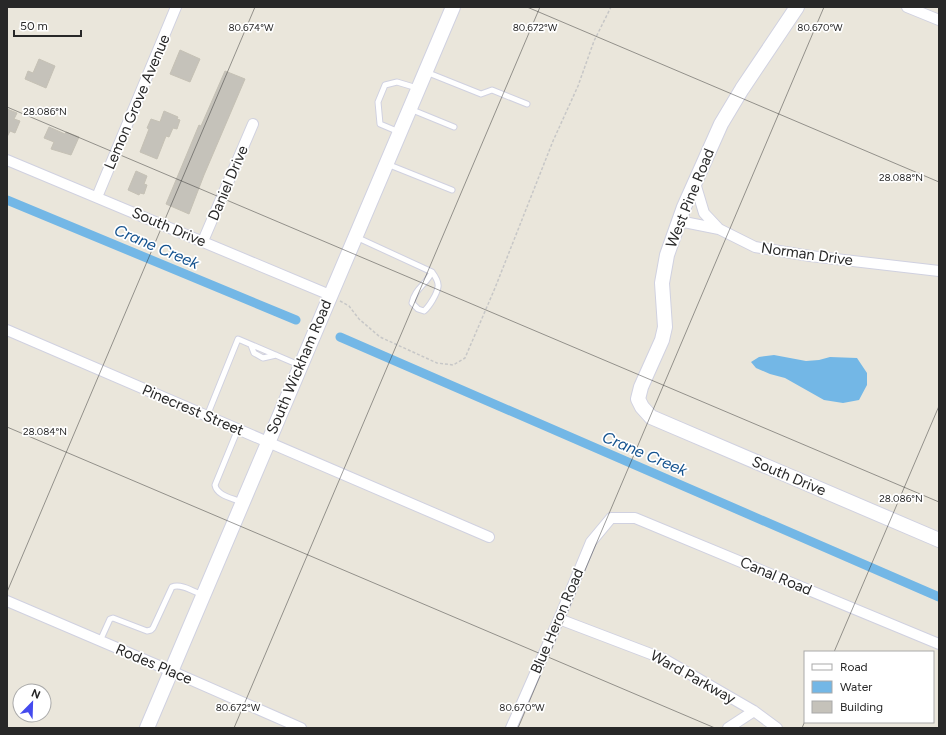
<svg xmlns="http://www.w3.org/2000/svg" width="946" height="735" font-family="Figtree,sans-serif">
<rect width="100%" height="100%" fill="#eae6db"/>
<path fill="#73b7e6" d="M774 355 806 361 819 360 830 357 857 358 867 373V385L859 400 843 403 824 400 785 378 770 374 756 368 751 362 759 357Z"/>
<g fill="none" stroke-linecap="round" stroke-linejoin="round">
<path stroke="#73b7e6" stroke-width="9" d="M7 200 296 320
M340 337 939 597"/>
</g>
<path fill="#c5c2ba" stroke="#c5c1b5" d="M180 50 200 59 190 82 170 74Z
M39 59 55 66 46 88 25 79 28 71 33 73Z
M225 71 245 79 204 175 189 214 166 204 199 125 201 126Z
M7 109 17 113 14 119 20 121 15 133 10 131 7 137Z
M164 111 178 117 177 119 180 120 177 129 173 128 169 137 166 136 157 159 140 152 149 129 147 128 151 119 160 122Z
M49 127 65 134 66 132 79 137 71 155 51 149 54 142 44 138Z
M136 171 147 176 144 184 147 185 144 194 140 193 139 195 128 190Z"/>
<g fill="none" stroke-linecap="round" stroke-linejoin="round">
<defs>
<path id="lane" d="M426 72 481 94 492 90 527 104
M410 109 454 127
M399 132 380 124 378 102 385 85 397 82 417 88
M387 164 452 190
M356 237 432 272C435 276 439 282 438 287 437 294 429 307 424 311L418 309 412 303C415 288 426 285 432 272
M251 345 254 353 263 358 276 355
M207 416 238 339 299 365
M238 429 215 485C217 496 233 498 241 502
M100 641 110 619 113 618 147 631 151 630 153 628 172 587C180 583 193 591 202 595"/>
<path id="street" d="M907 7 939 20
M7 160 330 295
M695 183 704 213 719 229
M97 197 176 7
M679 221 719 229 755 247 810 256 939 271
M203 241 253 124
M7 330 489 537
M7 601 171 671 301 728
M559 619 664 659 754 711 777 728
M511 728 559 619 591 542 611 518H635L939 644
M728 728 754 711"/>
<path id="secondary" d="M797 7 742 89 721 124 684 207 667 255 662 283 665 327 662 340 641 387 638 399 642 407 651 417 939 540
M147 728 453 7"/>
</defs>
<use href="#lane" stroke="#d0d1e0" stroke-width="7"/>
<use href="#street" stroke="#d0d1e0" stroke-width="12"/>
<use href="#secondary" stroke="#d0d1e0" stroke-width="16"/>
<path stroke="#c7c7c7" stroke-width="1.5" stroke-dasharray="3 2" stroke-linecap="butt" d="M340 301 349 306 359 319 380 337 437 363 453 365 465 358 495 288 553 141 578 86 594 41 611 7"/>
<use href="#lane" stroke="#fff" stroke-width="5"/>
<use href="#street" stroke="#fff" stroke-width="10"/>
<use href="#secondary" stroke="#fff" stroke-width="14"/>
</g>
<path fill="none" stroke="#282828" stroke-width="1" stroke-opacity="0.45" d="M527 7 939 182M7 107 939 502M7 427 715 728M7 592 255 7M834 652 939 406M234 728 540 7M518 728 824 7M802 728 805 721"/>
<g text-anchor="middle" stroke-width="3.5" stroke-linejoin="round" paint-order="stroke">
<g font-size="15" fill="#282828" stroke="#fff">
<text transform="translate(137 102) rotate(-67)" y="5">Lemon Grove Avenue</text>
<text transform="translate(228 183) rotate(-67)" y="5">Daniel Drive</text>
<text transform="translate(690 198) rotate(-68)" y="5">West Pine Road</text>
<text transform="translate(169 227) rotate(23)" y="5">South Drive</text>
<text transform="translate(807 254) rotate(8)" y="5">Norman Drive</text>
<text transform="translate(299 367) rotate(-67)" y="5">South Wickham Road</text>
<text transform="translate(193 410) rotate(23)" y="5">Pinecrest Street</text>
<text transform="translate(789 476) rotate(23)" y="5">South Drive</text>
<text transform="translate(776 576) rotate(23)" y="5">Canal Road</text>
<text transform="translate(557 621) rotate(-67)" y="5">Blue Heron Road</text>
<text transform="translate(154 664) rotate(23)" y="5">Rodes Place</text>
<text transform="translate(693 677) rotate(29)" y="5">Ward Parkway</text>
</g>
<g font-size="16" font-style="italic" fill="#15538f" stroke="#fff">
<text transform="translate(157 246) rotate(23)" y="6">Crane Creek</text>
<text transform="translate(645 453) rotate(23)" y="6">Crane Creek</text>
</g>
</g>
<g font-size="10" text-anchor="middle" fill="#282828" stroke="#fff" stroke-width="3.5" stroke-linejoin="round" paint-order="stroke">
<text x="251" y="31">80.674°W</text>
<text x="535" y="31">80.672°W</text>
<text x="820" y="31">80.670°W</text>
<text x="45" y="115">28.086°N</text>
<text x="901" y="181">28.088°N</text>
<text x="45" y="435">28.084°N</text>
<text x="901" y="502">28.086°N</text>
<text x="238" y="711">80.672°W</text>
<text x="522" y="711">80.670°W</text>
</g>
<rect width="946" height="735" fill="none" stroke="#282828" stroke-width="16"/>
<rect x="804" y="651" width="130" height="72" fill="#ffffff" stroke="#a9a9a9"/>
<rect x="812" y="664" width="20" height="6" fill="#ffffff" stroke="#a9a9a9"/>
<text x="840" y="671" font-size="12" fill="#282828">Road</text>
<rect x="812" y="681" width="20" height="12" fill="#73b7e6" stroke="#a9a9a9"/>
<text x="840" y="691" font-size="12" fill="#282828">Water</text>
<rect x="812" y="701" width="20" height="12" fill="#c5c2ba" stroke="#a9a9a9"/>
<text x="840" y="711" font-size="12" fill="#282828">Building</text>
<g transform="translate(32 703) rotate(23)"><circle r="19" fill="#ffffff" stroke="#a9a9a9"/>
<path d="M0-3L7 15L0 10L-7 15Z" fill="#444aee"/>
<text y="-6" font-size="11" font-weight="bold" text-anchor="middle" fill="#282828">N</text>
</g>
<path d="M14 30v6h67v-6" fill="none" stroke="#282828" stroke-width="2"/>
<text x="20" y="30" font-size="12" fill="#282828" stroke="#ffffff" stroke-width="3" paint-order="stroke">50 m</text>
</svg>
